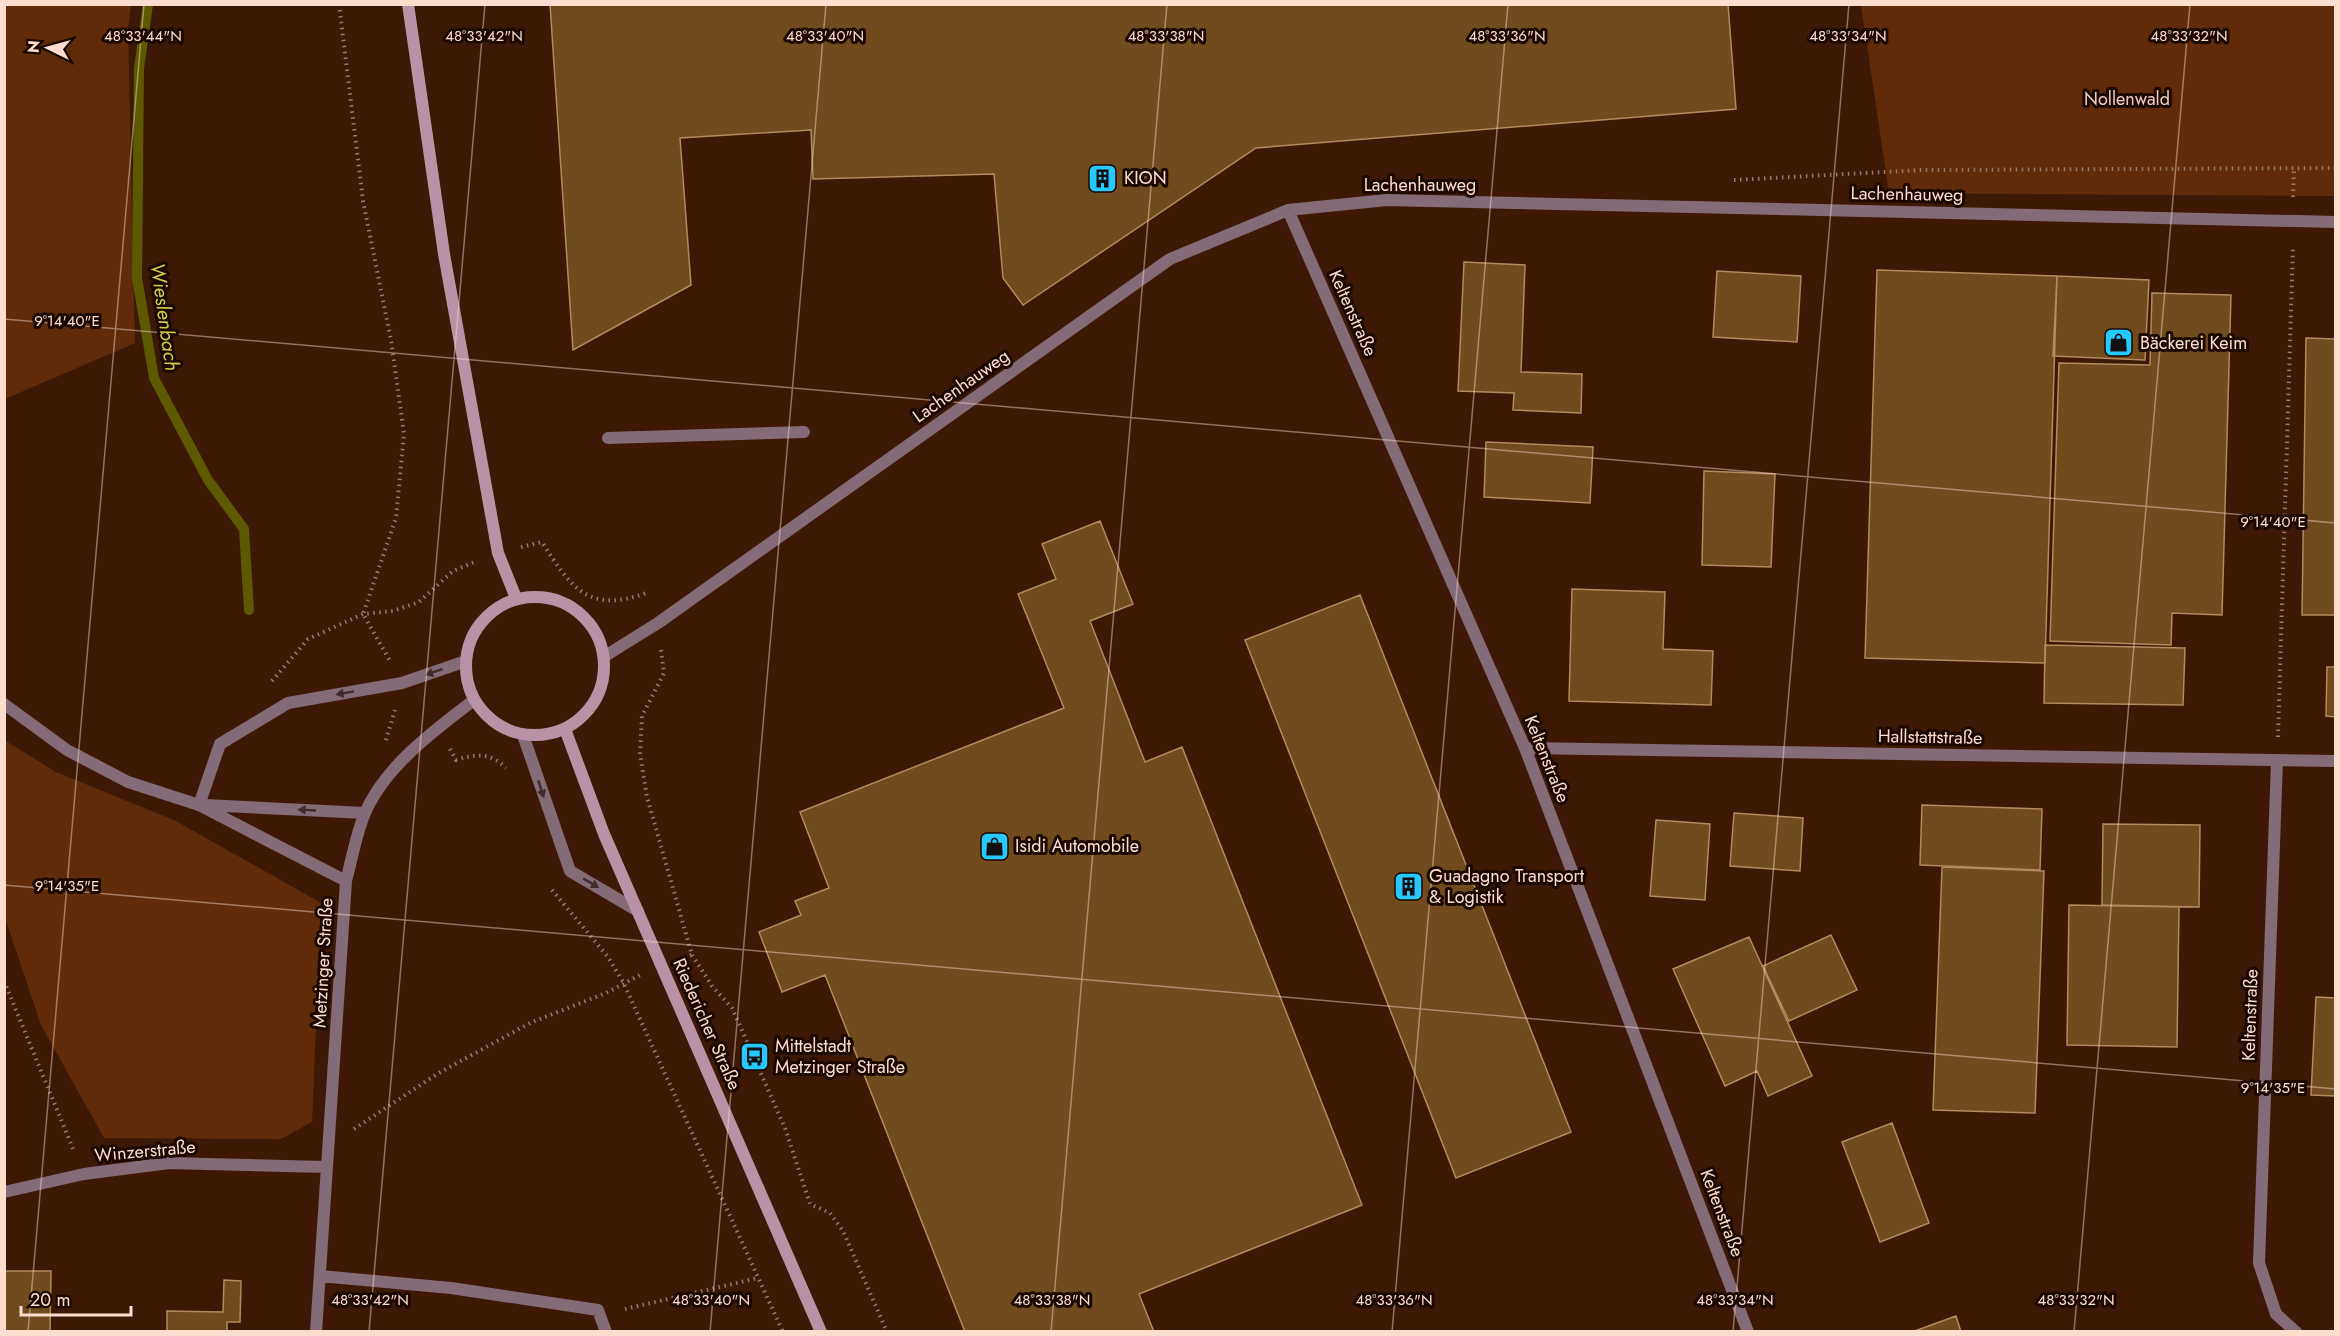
<svg xmlns="http://www.w3.org/2000/svg" width="2340" height="1336" font-family="Jost,sans-serif">
<rect width="100%" height="100%" fill="#3d1905"/>
<path fill="#612b09" d="M5 4 131 5 128 27 135 343 5 399Z
M1861 5H2335V196L1889 193Z
M4 740 56 772 176 821 321 903 312 1122 281 1139 104 1138 41 1025 5 918Z"/>
<g fill="none" stroke-linecap="round" stroke-linejoin="round">
<path stroke="#5c5901" stroke-width="10" d="M148 4 139 68 137 278 154 378 208 480 244 529 249 610"/>
</g>
<path fill="#714a1d" stroke="#b58a5d" stroke-width="1.5" d="M550 4H1728L1736 109 1256 148 1023 305 1003 278 994 174 813 179 811 130 680 138 691 285 573 350Z
M1464 262 1525 265 1521 372 1582 374 1581 413 1513 410 1514 393 1458 391Z
M1877 270 2057 276 2045 663 1865 658Z
M1717 271 1801 276 1797 342 1713 337Z
M2057 276 2149 280 2145 360 2053 356Z
M2152 293 2231 295 2222 615 2172 613 2171 645 2050 641 2059 363 2150 365Z
M2306 338 2336 339V615H2302Z
M1486 442 1593 447 1590 503 1484 497Z
M1704 471 1775 474 1771 567 1702 565Z
M1100 521 1133 604 1090 621 1145 762 1182 747 1362 1205 1139 1294 1154 1332H965L825 975 782 992 759 932 801 915 795 901 829 888 800 812 1064 708 1018 594 1056 579 1042 544Z
M1572 589 1665 592 1663 649 1713 651 1711 705 1569 701Z
M1360 595 1571 1132 1456 1178 1245 640Z
M2045 645 2185 648 2183 705 2044 703Z
M2327 667H2336V717L2326 716Z
M1922 805 2042 809 2040 870 1920 865Z
M1734 813 1803 818 1800 871 1730 866Z
M1656 820 1710 824 1705 900 1650 896Z
M2103 824 2200 825 2199 907 2102 905Z
M1942 867 2044 871 2035 1113 1933 1110Z
M2069 905 2179 907 2177 1047 2067 1045Z
M1831 935 1857 990 1789 1021 1763 966Z
M1749 937 1812 1076 1768 1096 1757 1071 1725 1086 1673 969Z
M2316 997 2336 998V1096L2311 1095Z
M1892 1123 1929 1223 1880 1242 1842 1142Z
M4 1271H51L50 1332H4Z
M224 1280 241 1281 240 1322H227V1332H167V1311L223 1312Z
M1956 1316 1961 1332H1912Z"/>
<g fill="none" stroke-linecap="round" stroke-linejoin="round">
<path stroke="#9a7967" stroke-width="4" stroke-dasharray="1.5 4.5" stroke-linecap="butt" d="M339 4 363 201 391 340 404 434 396 518 363 614 390 661
M1734 180 1922 170 2336 168
M2293 197 2294 168
M521 547 542 542C571 588 589 614 646 593
M661 650 664 673 642 716 640 754 647 797 692 955 683 958
M272 681 308 639 363 614 393 611 419 602 453 571 477 561
M2278 737 2293 246
M386 740 395 710
M450 749 456 760C476 754 490 752 506 768
M552 890 608 957 623 982 783 1332
M692 955 712 986 732 1008 785 1128 810 1204 830 1213 843 1231 887 1332
M4 981 74 1151
M354 1129 437 1074 530 1023 606 993 640 975
M625 1309 758 1278"/>
<path stroke="#836b77" stroke-width="12" d="M608 438 804 432
M523 735 570 871 638 911
M199 805 220 744 288 703 402 683 466 661"/>
<path stroke="#836b77" stroke-width="12" d="M1288 210 1525 748 1748 1332
M605 656 658 623 1170 259 1288 210 1387 200 2336 222
M4 704 67 750 128 782 199 805 346 881
M1525 748 2336 761
M2277 761 2259 1263 2276 1314 2296 1332
M204 805 365 813
M4 1192 84 1174 169 1163 326 1167
M320 1276 451 1288 598 1310 606 1332
M316 1332 346 881C352 859 356 834 365 813 385 766 435 730 474 700"/>
<path stroke="#b992a6" stroke-width="12" d="M408 4 444 254 498 553 516 598
M466 666a69 69 0 1 1 138 0a69 69 0 1 1-138 0Z
M565 729 604 834 821 1332"/>
</g>
<defs><path id="oneway-solid" d="M-6-.8H1V-3.2L6.5 0L1 3.2V.8H-6Z" transform="scale(1.5)"/></defs>
<g fill="#3f2b2a">
<use href="#oneway-solid" transform="translate(434 672) rotate(161)"/>
<use href="#oneway-solid" transform="translate(345 693) rotate(170)"/>
<use href="#oneway-solid" transform="translate(541 789) rotate(72)"/>
<use href="#oneway-solid" transform="translate(307 810) rotate(-177)"/>
<use href="#oneway-solid" transform="translate(591 883) rotate(30)"/>
</g>
<path fill="none" stroke="#fcddce" stroke-width="1.5" stroke-opacity="0.45" d="M4 319 2336 523M4 885 2336 1089M28 1332 144 4M369 1332 485 4M710 1332 826 4M1051 1332 1167 4M1392 1332 1508 4M1733 1332 1849 4M2074 1332 2190 4"/>
<defs>
<symbol id="building-square" viewBox="-11 -11 22 22"><rect x="-9" y="-9" width="18" height="18" rx="4" fill="#26c9fe" stroke="#1b0801"/><path d="M-4-6H4V6H1V3H-1V6H-4ZM-2.5-4.3h1.7v1.8h-1.7ZM.8-4.3h1.7v1.8H.8ZM-2.5-1h1.7V.8h-1.7ZM.8-1h1.7V.8H.8Z" fill="#111"/></symbol>
<symbol id="shop-square" viewBox="-11 -11 22 22"><rect x="-9" y="-9" width="18" height="18" rx="4" fill="#26c9fe" stroke="#1b0801"/><path d="M-5-2.5h2.3a2.7 3.5 0 0 1 5.4 0H5L5.5 6h-11ZM-1.5-2.5h3a1.5 2.3 0 0 0-3 0Z" fill="#111"/></symbol>
<symbol id="bus-square" viewBox="-11 -11 22 22"><rect x="-9" y="-9" width="18" height="18" rx="4" fill="#26c9fe" stroke="#1b0801"/><path d="M-5-6H5V4H4V6H2V4H-2V6H-4V4H-5ZM-3.5-4V0h7V-4ZM-3.5 1.2v1.5H-2V1.2ZM2 1.2v1.5H3.5V1.2Z" fill="#111"/></symbol>
</defs>
<g fill-rule="evenodd">
<use href="#building-square" x="1086" y="162" width="33" height="33"/>
<use href="#shop-square" x="2102" y="326" width="33" height="33"/>
<use href="#shop-square" x="978" y="830" width="33" height="33"/>
<use href="#building-square" x="1392" y="870" width="33" height="33"/>
<use href="#bus-square" x="738" y="1040" width="33" height="33"/>
</g>
<g text-anchor="middle" stroke-width="6" stroke-linejoin="round" paint-order="stroke">
<g font-size="18" fill="#ebcec0" stroke="#1b0801">
<text x="2127" y="105">Nollenwald</text>
</g>
<g font-size="18" fill="#fcddce" stroke="#1b0801" text-anchor="start">
<text x="1124" y="184">KION</text>
<text x="2140" y="349">Bäckerei Keim</text>
<text x="1015" y="852">Isidi Automobile</text>
<text x="1429" y="882">Guadagno Transport<tspan x="1429" dy="21">&amp; Logistik</tspan></text>
<text x="775" y="1052">Mittelstadt<tspan x="775" dy="21">Metzinger Straße</tspan></text>
</g>
<g font-size="18" fill="#fcddce" stroke="#1b0801">
<text x="1420" y="191">Lachenhauweg</text>
<text transform="translate(1907 194) rotate(1)" y="6">Lachenhauweg</text>
<text transform="translate(1353 313) rotate(66)" y="6">Keltenstraße</text>
<text transform="translate(961 386) rotate(-35)" y="6">Lachenhauweg</text>
<text transform="translate(1930 737) rotate(1)" y="6">Hallstattstraße</text>
<text transform="translate(1547 759) rotate(68)" y="6">Keltenstraße</text>
<text transform="translate(323 963) rotate(-87)" y="6">Metzinger Straße</text>
<text transform="translate(2250 1015) rotate(-88)" y="6">Keltenstraße</text>
<text transform="translate(707 1024) rotate(66)" y="6">Riedericher Straße</text>
<text transform="translate(145 1151) rotate(-5)" y="6">Winzerstraße</text>
<text transform="translate(1722 1213) rotate(69)" y="6">Keltenstraße</text>
</g>
<g font-size="20" font-style="italic" fill="#d3ce47" stroke="#1b0801">
<text transform="translate(165 317) rotate(82)" y="7">Wieslenbach</text>
</g>
</g>
<g font-size="15" text-anchor="middle" fill="#fcddce" stroke="#1b0801" stroke-width="6" stroke-linejoin="round" paint-order="stroke">
<text x="143" y="41">48°33'44"N</text>
<text x="484" y="41">48°33'42"N</text>
<text x="825" y="41">48°33'40"N</text>
<text x="1166" y="41">48°33'38"N</text>
<text x="1507" y="41">48°33'36"N</text>
<text x="1848" y="41">48°33'34"N</text>
<text x="2189" y="41">48°33'32"N</text>
<text x="67" y="326">9°14'40"E</text>
<text x="2273" y="527">9°14'40"E</text>
<text x="67" y="891">9°14'35"E</text>
<text x="2273" y="1093">9°14'35"E</text>
<text x="370" y="1305">48°33'42"N</text>
<text x="711" y="1305">48°33'40"N</text>
<text x="1052" y="1305">48°33'38"N</text>
<text x="1394" y="1305">48°33'36"N</text>
<text x="1735" y="1305">48°33'34"N</text>
<text x="2076" y="1305">48°33'32"N</text>
</g>
<rect width="2340" height="1336" fill="none" stroke="#fcddce" stroke-width="12"/>
<g transform="translate(48 48) rotate(275)" stroke="#1b0801" stroke-width="4.5" paint-order="stroke">
<path d="M0-4.5L10 22L0 15L-10 22Z" fill="#fcddce"/>
<text y="-9" font-size="16" font-weight="bold" text-anchor="middle" fill="#fcddce">N</text>
</g>
<path d="M21 1306v9h110v-9" fill="none" stroke="#fcddce" stroke-width="3"/>
<text x="30" y="1306" font-size="18" fill="#fcddce" stroke="#1b0801" stroke-width="4.5" paint-order="stroke">20 m</text>
</svg>
